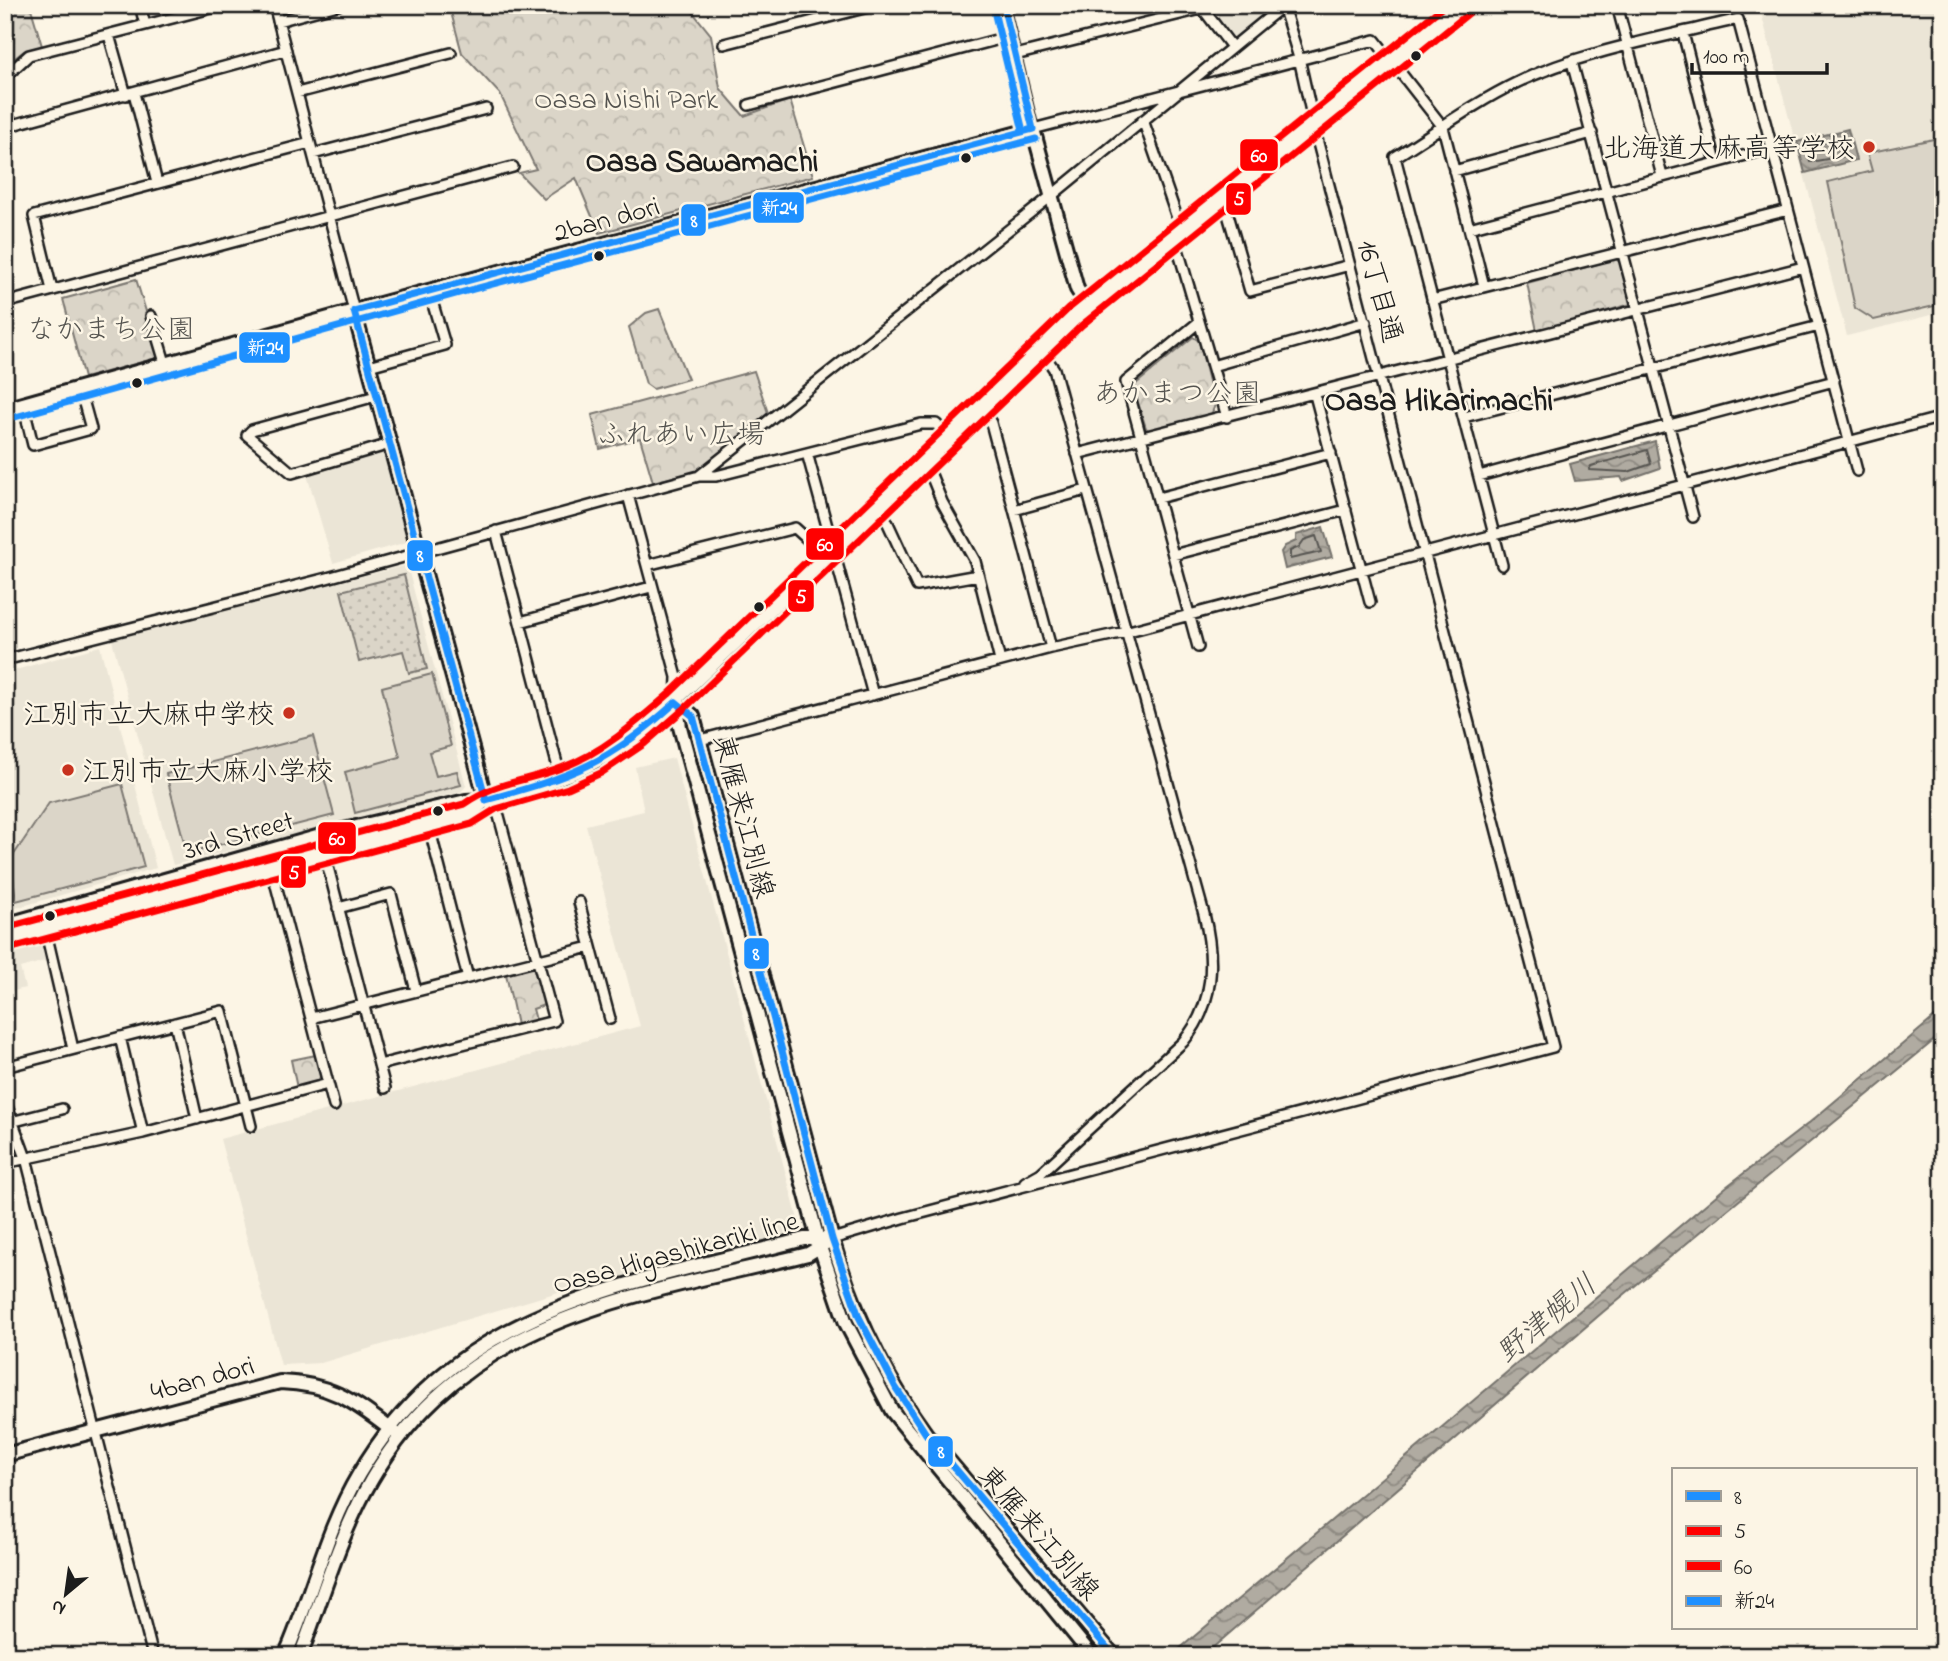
<svg xmlns="http://www.w3.org/2000/svg" width="1948" height="1661" font-family="'Indie Flower','Klee One',sans-serif">
<defs>
<pattern id="grass-dots" width="8" height="8" patternUnits="userSpaceOnUse" patternTransform="scale(1.75)"><rect width="8" height="8" fill="#dbd5c8"/><path d="M2 2h.1M6 6h.1" fill="none" stroke="#bbb6ab" stroke-width="1.8" stroke-linecap="round"/></pattern>
<pattern id="forest-crowns" width="20" height="18" patternUnits="userSpaceOnUse" patternTransform="scale(1.75)"><rect width="20" height="18" fill="#dbd5c8"/><path d="M2 6a3 3 0 1 1 6 0M12 15a3 3 0 1 1 6 0" fill="none" stroke="#bbb6ab"/></pattern>
<pattern id="water-waves" width="16" height="10" patternUnits="userSpaceOnUse" patternTransform="scale(1.75)"><rect width="16" height="10" fill="#b0aba1"/><path d="M0 5q4-4 8 0t8 0" fill="none" stroke="#8e8a82"/></pattern>
</defs>
<rect width="100%" height="100%" fill="#fcf5e5"/>
<filter id="ink" filterUnits="userSpaceOnUse"><feTurbulence type="fractalNoise" baseFrequency=".0143" numOctaves="2"/><feDisplacementMap in="SourceGraphic" scale="14" xChannelSelector="R" yChannelSelector="G"/><feConvolveMatrix kernelMatrix="1 2 1 2 8 2 1 2 1" color-interpolation-filters="sRGB"/></filter>
<g filter="url(#ink)">
<path fill="#ebe5d6" d="M1208 5H1280L1234 42 1210 12Z
M1759 5H1937L1943 27V312L1847 336Z
M383 453 407 542 333 563 307 475Z
M407 565 466 786 461 792 173 865 112 640Z
M100 646 156 868 5 911V673Z
M674 758 802 1234 565 1290 321 1363 281 1365 220 1139 640 1026 586 825 644 811 635 767Z
M42 937 48 960 20 968 25 988 5 993V946Z"/>
<path fill="url(#grass-dots)" stroke="#7c7872" stroke-width="2" d="M404 575 427 669 409 673 403 651 359 662 341 591Z"/>
<path fill="url(#forest-crowns)" stroke="#7c7872" stroke-width="2" d="M5 5H30L42 46 24 51 5 66Z
M449 5H687L711 35 720 88 744 116 790 100 813 176 599 233 576 178 544 199 519 173 536 169 500 94 462 53Z
M1616 259 1623 265 1631 304 1537 331 1527 283Z
M136 279 160 357 84 378 63 299Z
M659 309 688 379 653 389 646 384 629 327 646 313Z
M1193 337 1199 341 1215 405 1211 415 1152 433 1146 428 1134 390 1136 384Z
M754 371 768 413 699 471 653 482 640 438 600 449 592 415Z
M534 966 544 1005 533 1009 536 1020 517 1025 506 974Z
M316 1055 321 1076 316 1083 297 1088 291 1060Z"/>
<path fill="#dbd5c8" stroke="#7c7872" stroke-width="2" d="M1943 137V304L1874 320 1855 308 1828 182 1872 171 1867 153Z
M432 674 451 746 429 752 436 776 457 771 461 785 355 813 345 772 400 757 382 687Z
M313 736 334 815 187 853 166 774Z
M122 784 144 867 16 901 11 859 49 803Z"/>
<path fill="url(#water-waves)" stroke="#75726c" stroke-width="2" d="M1848 129 1856 160 1805 173 1797 142Z
M1655 441 1660 468 1623 481 1621 477 1575 481 1570 464Z
M1323 527 1332 557 1285 569 1281 552 1285 546 1296 541V535Z
M1943 1010V1033L1603 1312 1203 1656H1171L1726 1187 1809 1123Z"/>
<g fill="none" stroke-linecap="round" stroke-linejoin="round">
<path stroke="#575551" stroke-width="2" d="M1841 138 1845 156 1810 162 1808 147Z
M1647 450 1651 464 1628 472 1589 470 1591 466Z
M1316 536 1321 552 1290 559V551L1299 547 1304 540Z"/>
<defs>
<path id="minor" d="M140 5 145 25
M274 5 354 311
M1003 5 1033 129 1375 40 1443 127 1484 286
M1200 5 1232 47
M1617 5 1662 176
M278 21 338 5
M1683 33 1716 162
M109 35 126 95
M724 44 876 5
M1015 55 1201 9
M1572 62 1693 517
M5 77 29 55 223 5
M134 93 157 183
M297 93 451 53
M749 105 1011 36
M1143 120 1182 232
M16 124 286 50
M313 154 486 109
M1454 171 1592 133
M1223 197 1250 291 1350 265
M1469 228 1773 148
M1175 239 1227 417
M52 290 34 216 310 143
M1432 300 1788 210
M5 303 513 167
M151 316 166 366
M369 366 445 345 429 291
M1212 366 1366 322
M1315 395 1370 602
M376 396 252 430 247 435 292 473 390 444
M23 404 33 445 91 429 80 389
M981 407 991 423 1051 648
M1464 417 1819 326
M807 453 873 695
M1077 454 1803 267
M925 460 942 502 975 561 1000 661
M700 476H716L921 424H936L949 437
M1479 476 1834 381
M628 495 677 677 676 700
M1158 498 1331 453
M879 504 917 586 978 575
M1014 510 1086 490
M496 531 561 779
M1173 555 1346 510
M647 565 795 528 826 556
M1502 565 1395 157C1435 132 1476 102 1518 82 1586 50 1666 37 1738 19L1857 471
M520 622 651 587
M1198 647 1126 382 1199 322
M5 660 327 578 699 476 1050 197 1284 5
M700 740 1051 648 1125 632 1943 417
M425 811 468 978
M320 836 385 1088
M267 851 334 1106
M579 902 610 1019
M338 908 391 894 416 991
M45 928 73 1049
M311 1018 590 947
M175 1023 197 1119
M120 1037 143 1133
M379 1065 554 1021 499 816 486 800
M5 1067 222 1011 251 1126
M5 1101 26 1158 153 1656
M11 1122 62 1109
M5 1163 143 1133 328 1084
M1025 1182 1041 1173 1183 1042C1215 1004 1215 960 1204 914L1054 369 1040 349
M832 1239 903 1218 1553 1047 1318 143 1299 58 1283 6"/>
<path id="tertiary" d="M354 311 1033 129 1077 289 1089 308
M5 925 331 833 466 801 486 800
M5 939 469 814 486 800
M5 1455 280 1382C335 1384 355 1403 397 1434"/>
<path id="secondary" d="M5 409 354 311 486 800C559 780 594 771 653 722L1075 317 1462 5
M676 702 693 716 832 1239C853 1311 882 1374 926 1434L1114 1656
M676 702 680 727 820 1247 846 1323 892 1411 1092 1656
M285 1656C312 1596 325 1531 359 1474 458 1304 630 1285 804 1239H825
M300 1656C321 1602 337 1544 364 1493 459 1314 631 1298 808 1254L826 1243"/>
</defs>
<use href="#minor" stroke="#1c1c1c" stroke-width="14"/>
<use href="#tertiary" stroke="#1c1c1c" stroke-width="18"/>
<use href="#secondary" stroke="#1c1c1c" stroke-width="18"/>
<use href="#minor" stroke="#fcf5e5" stroke-width="9"/>
<use href="#tertiary" stroke="#fcf5e5" stroke-width="12"/>
<use href="#secondary" stroke="#fcf5e5" stroke-width="12"/>
<defs>
<path id="bus-1" d="M1003 5 1033 129
M354 311 1033 129
M354 311 486 800
M676 702 693 716 832 1239 859 1317 896 1388 926 1434 1114 1656
M486 800C573 776 608 764 676 702"/>
<path id="bus-2" d="M8 949 472 824 496 809 568 788 601 773 644 744 683 710 1082 325 1469 13"/>
<path id="bus-3" d="M5 928 464 804C494 782 528 781 561 768 602 753 636 723 669 694L1068 309 1445 5"/>
<path id="bus-4" d="M993 7 1023 131
M8 419 474 289 1036 139"/>
</defs>
<use href="#bus-1" stroke="#fcf5e5" stroke-width="12"/>
<use href="#bus-2" stroke="#fcf5e5" stroke-width="12"/>
<use href="#bus-3" stroke="#fcf5e5" stroke-width="12"/>
<use href="#bus-4" stroke="#fcf5e5" stroke-width="12"/>
<use href="#bus-1" stroke="#1e90ff" stroke-width="7"/>
<use href="#bus-2" stroke="#f00" stroke-width="7"/>
<use href="#bus-3" stroke="#f00" stroke-width="7"/>
<use href="#bus-4" stroke="#1e90ff" stroke-width="7"/>
</g>
</g>
<g fill="#1c1c1c" stroke="#fcf5e5" stroke-width="2.5">
<circle cx="1416" cy="56" r="6"/>
<circle cx="966" cy="158" r="6"/>
<circle cx="599" cy="256" r="6"/>
<circle cx="137" cy="383" r="6"/>
<circle cx="759" cy="607" r="6"/>
<circle cx="438" cy="811" r="6"/>
<circle cx="50" cy="916" r="6"/>
</g>
<g fill="#c8321e" stroke="#fcf5e5" stroke-width="2.5">
<circle cx="1869" cy="147" r="7"/>
<circle cx="289" cy="713" r="7"/>
<circle cx="68" cy="770" r="7"/>
</g>
<g text-anchor="middle" stroke-width="5" stroke-linejoin="round" paint-order="stroke">
<g font-size="28" fill="#555450" stroke="#fcf5e5">
<text x="626" y="108">Oasa Nishi Park</text>
<text x="111" y="338">なかまち公園</text>
<text x="1177" y="402">あかまつ公園</text>
<text x="681" y="443">ふれあい広場</text>
</g>
<g font-size="28" fill="#1c1c1c" stroke="#fcf5e5" text-anchor="end">
<text x="1855" y="157">北海道大麻高等学校</text>
<text x="275" y="723">江別市立大麻中学校</text>
<text x="82" y="780" text-anchor="start">江別市立大麻小学校</text>
</g>
<g font-size="28" fill="#1c1c1c" stroke="#fcf5e5">
<text transform="translate(606 218) rotate(-15)" y="10">2ban dori</text>
<text transform="translate(1381 291) rotate(75)" y="10">16丁目通</text>
<text transform="translate(745 816) rotate(75)" y="10">東雁来江別線</text>
<text transform="translate(238 834) rotate(-16)" y="10">3rd Street</text>
<text transform="translate(675 1251) rotate(-15)" y="10">Oasa Higashikariki line</text>
<text transform="translate(202 1377) rotate(-15)" y="10">4ban dori</text>
<text transform="translate(1040 1532) rotate(49)" y="10">東雁来江別線</text>
</g>
<g font-size="30" font-style="italic" fill="#575551" stroke="#fcf5e5">
<text transform="translate(1546 1318) rotate(-40)" y="10">野津幌川</text>
</g>
<g font-size="32" font-weight="bold" fill="#1c1c1c" stroke="#fcf5e5">
<text x="702" y="171">Oasa Sawamachi</text>
<text x="1439" y="410">Oasa Hikarimachi</text>
</g>
</g>
<g stroke="#fcf5e5" stroke-width="2.5">
<rect x="1239" y="138" width="40" height="34" rx="7" fill="#f00"/>
<rect x="1225" y="182" width="27" height="34" rx="7" fill="#f00"/>
<rect x="752" y="191" width="53" height="33" rx="7" fill="#1e90ff"/>
<rect x="680" y="203" width="27" height="34" rx="7" fill="#1e90ff"/>
<rect x="238" y="331" width="53" height="33" rx="7" fill="#1e90ff"/>
<rect x="805" y="527" width="40" height="34" rx="7" fill="#f00"/>
<rect x="406" y="539" width="28" height="33" rx="7" fill="#1e90ff"/>
<rect x="787" y="579" width="28" height="34" rx="7" fill="#f00"/>
<rect x="317" y="821" width="40" height="34" rx="7" fill="#f00"/>
<rect x="280" y="855" width="27" height="34" rx="7" fill="#f00"/>
<rect x="743" y="937" width="27" height="33" rx="7" fill="#1e90ff"/>
<rect x="927" y="1435" width="27" height="33" rx="7" fill="#1e90ff"/>
</g>
<g font-size="19" text-anchor="middle" font-weight="bold" fill="#fff">
<text x="1259" y="162">60</text>
<text x="1239" y="205">5</text>
<text x="779" y="214">新24</text>
<text x="694" y="227">8</text>
<text x="265" y="354">新24</text>
<text x="825" y="551">60</text>
<text x="420" y="562">8</text>
<text x="801" y="603">5</text>
<text x="337" y="845">60</text>
<text x="294" y="879">5</text>
<text x="756" y="960">8</text>
<text x="941" y="1458">8</text>
</g>
<rect width="1948" height="1661" fill="none" stroke="#fcf5e5" stroke-width="28"/>
<rect x="14" y="14" width="1920" height="1633" fill="none" stroke="#1c1c1c" stroke-width="2.5" filter="url(#ink)"/>
<rect x="1672" y="1468" width="245" height="161" fill="#fcf5e5" stroke="#a29e95" stroke-width="2"/>
<rect x="1686" y="1491" width="35" height="10" fill="#1e90ff" stroke="#a29e95" stroke-width="2"/>
<text x="1734" y="1504" font-size="21" fill="#1c1c1c">8</text>
<rect x="1686" y="1526" width="35" height="10" fill="#ff0000" stroke="#a29e95" stroke-width="2"/>
<text x="1734" y="1538" font-size="21" fill="#1c1c1c">5</text>
<rect x="1686" y="1561" width="35" height="10" fill="#ff0000" stroke="#a29e95" stroke-width="2"/>
<text x="1734" y="1574" font-size="21" fill="#1c1c1c">60</text>
<rect x="1686" y="1596" width="35" height="10" fill="#1e90ff" stroke="#a29e95" stroke-width="2"/>
<text x="1734" y="1608" font-size="21" fill="#1c1c1c">新24</text>
<g transform="translate(66 1594) rotate(209)" stroke="#fcf5e5" stroke-width="5" paint-order="stroke">
<path d="M0-5L12 26L0 18L-12 26Z" fill="#1c1c1c"/>
<text y="-10" font-size="19" font-weight="bold" text-anchor="middle" fill="#1c1c1c">N</text>
</g>
<path d="M1692 63v10h135v-10" fill="none" stroke="#1c1c1c" stroke-width="3.5"/>
<text x="1703" y="63" font-size="21" fill="#1c1c1c" stroke="#fcf5e5" stroke-width="5" paint-order="stroke">100 m</text>
</svg>
